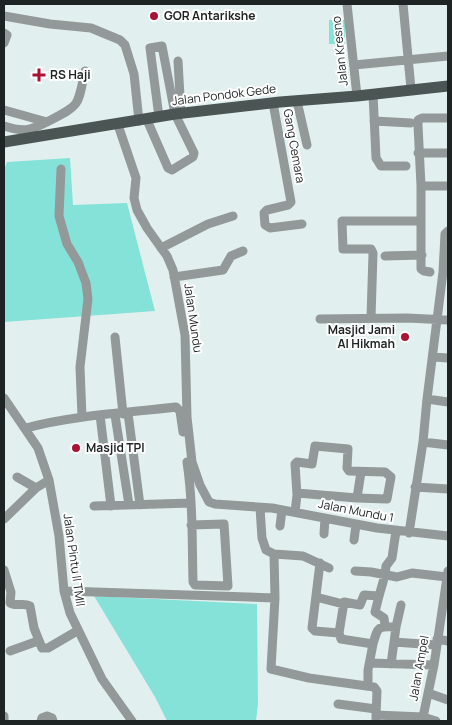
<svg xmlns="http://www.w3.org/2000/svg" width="452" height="725" font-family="Manrope,sans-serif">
<rect width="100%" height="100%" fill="#e1f0ee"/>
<path fill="#85e2d9" d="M329 20H345V44H329Z
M70 158 73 205 127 203 155 311 4 322V170L7 162Z
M94 596 257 604 258 704 256 721H167L155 697Z"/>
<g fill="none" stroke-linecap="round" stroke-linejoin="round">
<path stroke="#939998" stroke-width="9" d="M347 4 357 96
M403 4 411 89
M4 16 50 24 91 28 120 40 125 45 134 74 139 121
M4 33 7 35 4 43
M178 61 181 114
M354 65 448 56
M373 94 376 158 381 166H406
M297 101 307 145
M273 103 291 202 288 205 267 210 264 213 265 225 270 228 302 224
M4 110 47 122C81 104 77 108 85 71
M147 120 168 168 172 170 193 157 194 153 175 114 162 46 150 48 159 117
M374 121 411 123
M118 125 136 178 134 198 137 210 147 228 167 256 173 270 185 335 187 417 192 462 200 485 209 502 215 504 272 508 377 528 448 536
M4 126C23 132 29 131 47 122
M418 153H448
M61 169 59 216 67 244 78 262 86 283 88 299 80 367 82 417
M421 186H448
M161 248 208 224 233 216
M385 256 422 255
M430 272 424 271 421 269V186L418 125V120L422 118H448
M174 277 223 270 231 256 243 251
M371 318 373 253 371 249H343L342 221H421
M320 319 407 318 448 320
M115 337 123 414
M433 357 448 358
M4 398 38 448 49 480 59 536 64 591 70 613 102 679 132 721
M427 399 448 402
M128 413 140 505
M100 415 111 506
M115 415 129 505
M26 428C74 415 126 413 176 407L180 411 183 432
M423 442 448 445
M187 462C193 502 192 542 193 582L195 585 228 586 224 524 191 525
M17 477 36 488
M415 487 448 489
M297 493 357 498
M94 506 191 503
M260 508 262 538 266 550 274 554 303 556 329 568
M295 512 297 495 295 464 297 462 312 464 315 446 348 449 347 468 349 471 385 472 391 477 387 499 357 498 361 472
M4 519 36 488 49 480
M280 526 282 510
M409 533 423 442 427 399 443 272 445 234 448 231
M324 534 325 518
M354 540 356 525
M274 554 275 598 271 669 309 678 374 687 377 691 376 715
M320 563 312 628 315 631 339 633 344 602 360 605 364 595 379 596 385 575 386 566 392 558 396 531
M4 570 11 592 10 603C16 607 23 602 30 606L34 628 42 648H48L77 631
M355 571 371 572 397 577 412 573 447 577
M64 591 275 598
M379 596 375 612 384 618 385 626
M316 597 343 604
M396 627 401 605
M339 633 341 639 373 644 368 670V686
M437 639 448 641
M373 644C378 626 378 626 396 627L394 642 436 645
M10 651 38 641
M370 663 434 665
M391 664 394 642
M428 693 448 700
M338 704 376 709
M4 716V721
M423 717 434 665 448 571
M41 721 42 718 47 716 52 718 53 721
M376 721V715L423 717 436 721"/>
<path stroke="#4b5554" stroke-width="11" d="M4 142 175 114 280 102 357 96 448 86"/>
</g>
<g fill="#aa1334" stroke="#fff" stroke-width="2">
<circle cx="154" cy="16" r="5"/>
<path d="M36.5 67.5h5v5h5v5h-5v5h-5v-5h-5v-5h5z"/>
<circle cx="405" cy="337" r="5"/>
<circle cx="76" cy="448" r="5"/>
</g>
<g text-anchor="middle" stroke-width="4" stroke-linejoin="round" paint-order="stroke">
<g font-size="12" font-weight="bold" fill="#1e2323" stroke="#fff" text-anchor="start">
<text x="164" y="20">GOR Antarikshe</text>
<text x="50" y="79">RS Haji</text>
<text x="395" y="334" text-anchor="end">Masjid Jami<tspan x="395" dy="14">Al Hikmah</tspan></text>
<text x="86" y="452">Masjid TPI</text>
</g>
<g font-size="12" fill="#1e2323" stroke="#fff">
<text transform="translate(340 51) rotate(-96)" y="4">Jalan Kresno</text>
<text transform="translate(224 95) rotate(-7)" y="4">Jalan Pondok Gede</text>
<text transform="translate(294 146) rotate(80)" y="4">Gang Cemara</text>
<text transform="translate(193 318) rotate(82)" y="4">Jalan Mundu</text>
<text transform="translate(356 511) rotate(11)" y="4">Jalan Mundu 1</text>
<text transform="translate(74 560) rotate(82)" y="4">Jalan Pintu II TMII</text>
<text transform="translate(419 668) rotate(-80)" y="4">Jalan Ampel</text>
</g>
</g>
<rect width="452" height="725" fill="none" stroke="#1e2323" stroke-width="10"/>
</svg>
